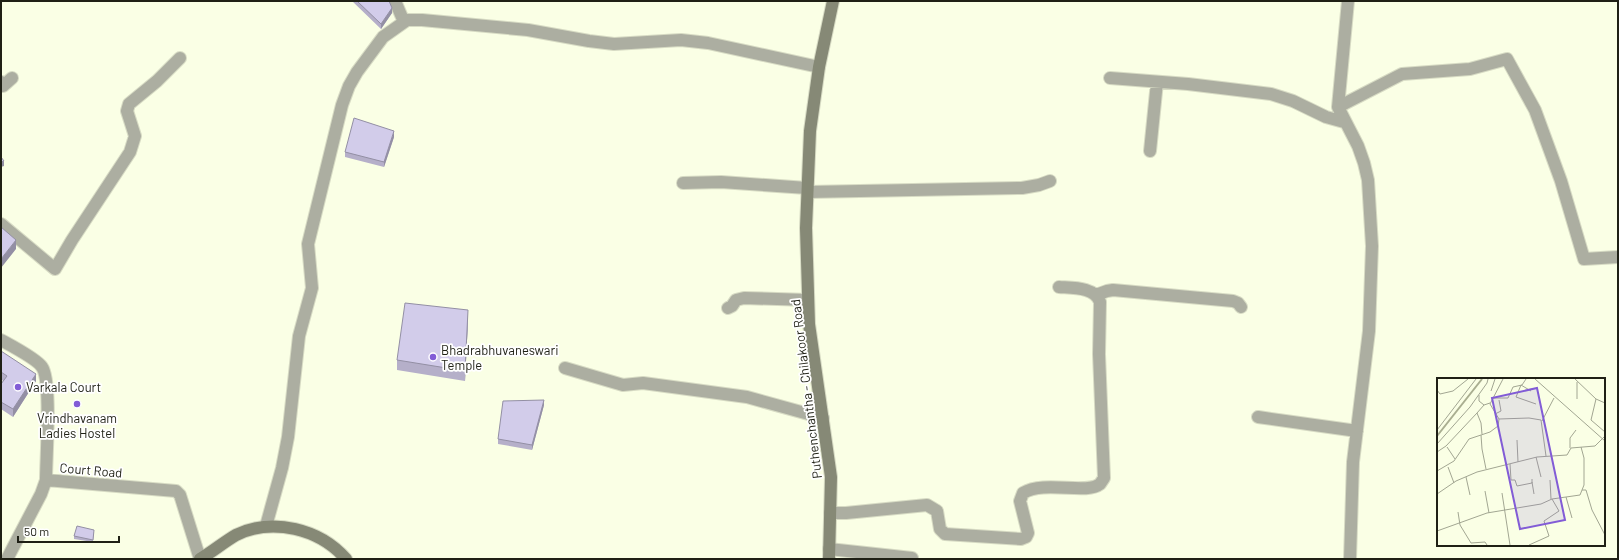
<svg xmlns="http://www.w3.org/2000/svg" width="1619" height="560" font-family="Barlow,sans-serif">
<rect width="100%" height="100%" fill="#faffe5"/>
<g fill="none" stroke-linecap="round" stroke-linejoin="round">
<defs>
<path id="minor" d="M395 1 404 22
M1348 1 1338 107 1358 146 1364 163 1368 180 1372 246 1369 331 1353 462 1350 559
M1110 78 1188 84 1271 94 1293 101 1326 117 1344 122
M1 82 3 86 12 78
M1338 107 1402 74 1470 69 1507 59 1535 110 1561 181 1584 259 1618 257
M1150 151 1157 82
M683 183 721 182 807 188
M807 192 1022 188 1039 185 1050 181
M1 224 55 269 72 240 130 152 135 136 127 111 129 104 157 81 180 58
M1096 295 1107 291 1113 290 1233 301 1238 303 1241 307
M728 308 732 306 736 300 744 298 808 300
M1 340C10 345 37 359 42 367 52 381 46 458 46 480L41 494 7 559
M565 368 623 385 643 383 747 397 823 418
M1258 417 1357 431
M46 480 176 491 180 495 200 559
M830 513H846L927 505 937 511 940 529 945 534 1021 539 1026 537 1028 533 1020 501 1023 493C1045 480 1086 495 1100 484L1104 478 1099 354 1100 302C1095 287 1073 288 1059 287
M266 526 282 468 288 437 299 336 312 288 308 244 342 105 349 86 357 72 383 37 407 20H422L528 30 589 41 614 44 681 40 708 43 819 67
M829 549 912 558"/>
<path id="secondary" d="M200 559C212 552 224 542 236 535 273 517 320 529 346 559
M829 559 831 477 809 324 806 228 810 131 819 67 833 1"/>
</defs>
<use href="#minor" stroke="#d7dbc4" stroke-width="14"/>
<use href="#secondary" stroke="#d7dbc4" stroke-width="14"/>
<use href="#minor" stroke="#acaea1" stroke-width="12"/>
<use href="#secondary" stroke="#868976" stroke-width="12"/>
</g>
<path fill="#b5afc9" d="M352 1H389L392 13 381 29Z
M394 137 384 167 345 157V152Z
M468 320 465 381 397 370V360Z
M1 351 36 381 13 417 1 409V384L3 381 1 379Z
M544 405 532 450 498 444V439Z
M94 532 93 542 74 539V536Z"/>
<path fill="#938fa4" d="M392 8V13L381 29V24Z
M394 131V137L384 167V162Z
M4 161V166L1 167V162Z
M16 240V249L1 268V259Z
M468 310V320L465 381V371Z
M36 374V381L13 417V409Z
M544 400V405L532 450V445Z"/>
<path fill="#d2ccea" stroke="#938fa4" d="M357 1H389L392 8 381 24Z
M354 118 394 131 384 162 345 152Z
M1 157 4 161 1 162Z
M1 227 16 240 1 259Z
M405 303 468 310 465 371 397 360Z
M1 351 36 374 13 409 1 402V384L7 376 1 372Z
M544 400 532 445 498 439 503 401Z
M77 526 94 530 93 540 74 536Z"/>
<g fill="#825cd6" stroke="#fff" stroke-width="1.5">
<circle cx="433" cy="357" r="4"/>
<circle cx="18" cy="387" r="4"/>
<circle cx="77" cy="404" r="4"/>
</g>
<g text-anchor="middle" stroke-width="3.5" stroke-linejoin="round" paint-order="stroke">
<g font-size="13" fill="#1f2015" stroke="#fff" text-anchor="start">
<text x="441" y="355">Bhadrabhuvaneswari<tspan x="441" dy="15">Temple</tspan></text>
<text x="26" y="392">Varkala Court</text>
<text x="77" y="423" text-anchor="middle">Vrindhavanam<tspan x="77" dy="15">Ladies Hostel</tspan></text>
</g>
<g font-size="13" fill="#1f2015" stroke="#fff">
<text transform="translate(806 389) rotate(-97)" y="5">Puthenchantha - Chilakoor Road</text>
<text transform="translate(91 470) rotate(5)" y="5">Court Road</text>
</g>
</g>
<g transform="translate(1437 378)">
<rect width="168" height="168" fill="#faffe5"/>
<path fill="none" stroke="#a9ae90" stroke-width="2" d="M0 58 45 1"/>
<path fill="none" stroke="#a2a692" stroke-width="1" d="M98 1 168 63M138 1 159 21 168 25M0 12 3 16 16 13 31 1M54 13 58 1M94 13 84 7 79 19 99 26M42 17V23L47 27M54 20H71L76 9 85 7 89 1M140 21V4M159 21 154 42 168 54M58 36 64 33 62 22M62 41 92 40 104 42 109 78M105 43 117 20M0 52 39 1M45 56 44 45 40 35 47 27 53 25M44 57 45 71 49 91M80 62 81 84M0 66 33 29 50 5 51 1M10 69 18 81M133 70V60L139 52M0 74 9 68 40 35M99 79 104 99M73 86 74 102H78L80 108 95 105V101M11 89 17 105M0 93 17 83 32 61 53 54 61 48 62 41 53 26 66 1M29 99 33 117M113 102 114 121M95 104 97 116M145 112H149L155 132 168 157M48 113 52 135M65 115 73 167M0 116 19 103 40 94 100 79 130 77 134 70 158 68 168 58M129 119 135 140M21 134 23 147 34 165 48 164 50 167M0 153 50 135 104 126 115 121 143 117 147 107V80L144 69M92 167 112 158 107 143 122 133 115 121"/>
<path fill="#825cd6" fill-opacity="0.15" stroke="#825cd6" stroke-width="2" d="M100 10 128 142 83 151 55 20Z"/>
<rect width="168" height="168" fill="none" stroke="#1f2015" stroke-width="2"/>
</g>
<rect width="1619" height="560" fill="none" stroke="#1f2015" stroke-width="4"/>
<path d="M18 536v6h101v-6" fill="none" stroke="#1f2015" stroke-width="2"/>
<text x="24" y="536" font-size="12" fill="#1f2015" stroke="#ffffff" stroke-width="3" paint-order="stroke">50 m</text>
</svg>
